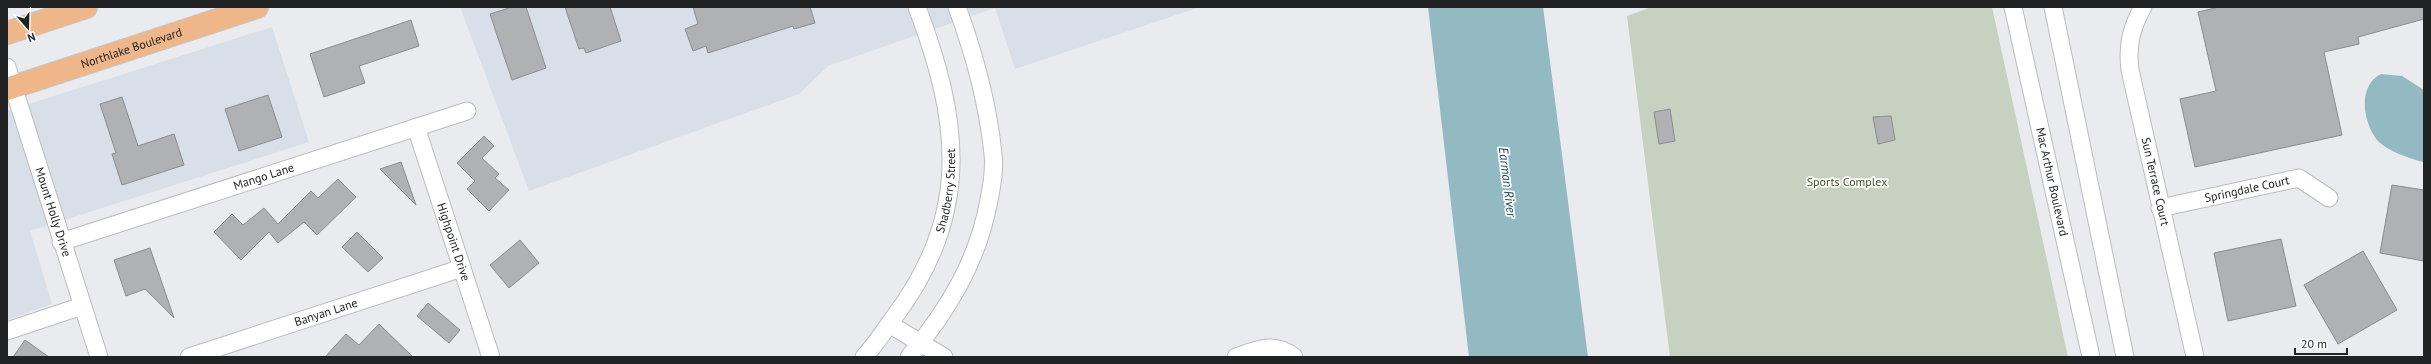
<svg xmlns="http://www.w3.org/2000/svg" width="2431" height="364" font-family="'PT Sans',sans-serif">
<rect width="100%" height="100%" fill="#e9ebee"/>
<path fill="#d9dfe9" d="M460 7H1200L1015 69 995 8 828 66 799 94 529 191Z
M272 27 309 142 30 231 52 304 7 320V111Z"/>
<path fill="#c7d1bf" d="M1652 7H1992L2068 357H1670L1627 16Z"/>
<path fill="#93b9c3" d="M1428 7H1543L1588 357H1469Z
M2381 74 2402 76 2424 90V162C2410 159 2387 151 2377 140 2363 122 2357 86 2381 74Z"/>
<path fill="#afb1b4" stroke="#8a8c8e" d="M512 7H526L546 68 512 80 490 14Z
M565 7H610L621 41 586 53 584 48 579 49Z
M693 7H810L815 23 794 29 793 26 708 53 706 46 693 51 685 29 698 24Z
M2219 7H2424V19L2358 37 2359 44 2324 52 2342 135 2195 167 2180 99 2216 91 2198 12Z
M411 20 419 46 359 66 365 83 324 97 310 54Z
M268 95 282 137 239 151 225 109Z
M122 97 138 146 174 134 184 165 122 185 112 154 116 153 100 104Z
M1670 109 1675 141 1659 144 1654 112Z
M1891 116 1895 140 1878 144 1873 117Z
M484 136 494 146 482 158 499 174 495 178 509 190 489 211 467 189 475 181 457 163Z
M401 162 416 205 380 169Z
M338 179 356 197 317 235 304 222 278 243 269 232 241 260 214 232 232 214 243 225 264 208 278 224 311 191 318 198Z
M2392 185 2424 190V261L2380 253Z
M357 232 383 258 368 272 342 247Z
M2281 239 2296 306 2228 321 2214 253Z
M520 240 539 263 509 288 490 265Z
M150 248 174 318 145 289 126 296 114 260Z
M2363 251 2397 310 2338 344 2304 285Z
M428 303 460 330 449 343 417 316Z
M379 324 413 357H325L346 334 359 345Z
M25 340 49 357H13Z"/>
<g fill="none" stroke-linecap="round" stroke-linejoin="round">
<defs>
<g id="minor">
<path id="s1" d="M2013 7 2091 357"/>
<path d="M2053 7 2125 357"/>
<path id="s2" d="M2143 7C2131 28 2127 46 2130 70L2195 357"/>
<path id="s3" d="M7 67 99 357"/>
<path id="s4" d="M416 127 491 357"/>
<path id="s5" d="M2160 208 2299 178 2329 198"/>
<path id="s6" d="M61 242 467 111"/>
<path d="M889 324 944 357"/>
<path d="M7 331 82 306"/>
<path id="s7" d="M189 357 462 268"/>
<path id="s8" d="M864 357C875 345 885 330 895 316 972 213 960 121 917 7"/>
<path d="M909 357C948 310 978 261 989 200 992 185 995 169 993 154 988 105 974 53 957 7"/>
<path d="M1236 357C1257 350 1274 341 1294 357"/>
</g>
<g id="major">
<path d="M7 33 86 7"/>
<path id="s9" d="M7 89 257 7"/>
</g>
</defs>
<use href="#minor" stroke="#bbbcbf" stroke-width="19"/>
<use href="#major" stroke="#c5c6c6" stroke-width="24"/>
<use href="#minor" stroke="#fff" stroke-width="17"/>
<use href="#major" stroke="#efb789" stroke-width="22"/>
</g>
<g text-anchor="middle" stroke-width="3.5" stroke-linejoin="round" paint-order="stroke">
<g font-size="12" fill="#212223" stroke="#fff">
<text dy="4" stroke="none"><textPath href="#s9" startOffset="131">Northlake Boulevard</textPath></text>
<text dy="4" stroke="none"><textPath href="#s6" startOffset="213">Mango Lane</textPath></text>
<text dy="4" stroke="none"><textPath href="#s1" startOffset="179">Mac Arthur Boulevard</textPath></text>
<text dy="4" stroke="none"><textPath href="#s2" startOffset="180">Sun Terrace Court</textPath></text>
<text dy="4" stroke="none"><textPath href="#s5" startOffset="89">Springdale Court</textPath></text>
<text dy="4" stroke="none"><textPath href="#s8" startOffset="189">Shadberry Street</textPath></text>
<text dy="4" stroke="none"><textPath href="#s3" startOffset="152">Mount Holly Drive</textPath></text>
<text dy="4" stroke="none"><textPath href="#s4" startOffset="121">Highpoint Drive</textPath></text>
<text dy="4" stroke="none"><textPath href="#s7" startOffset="144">Banyan Lane</textPath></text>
</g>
<g font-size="12" fill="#3b5126" stroke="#fff">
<text x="1847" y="186">Sports Complex</text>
</g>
<g font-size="13" font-style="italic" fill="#164c58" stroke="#fff">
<text transform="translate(1508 182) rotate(83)" y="5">Earman River</text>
</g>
</g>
<rect width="2431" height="364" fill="none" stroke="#212223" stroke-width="16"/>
<g transform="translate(28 28) rotate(160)" stroke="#ffffff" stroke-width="3" paint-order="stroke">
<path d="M0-3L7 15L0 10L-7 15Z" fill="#212223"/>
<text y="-6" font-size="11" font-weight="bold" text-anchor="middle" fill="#212223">N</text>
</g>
<path d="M2295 348v6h52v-6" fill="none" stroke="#212223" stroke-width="2"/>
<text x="2301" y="348" font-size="12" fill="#212223" stroke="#ffffff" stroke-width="3" paint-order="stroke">20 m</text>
</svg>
